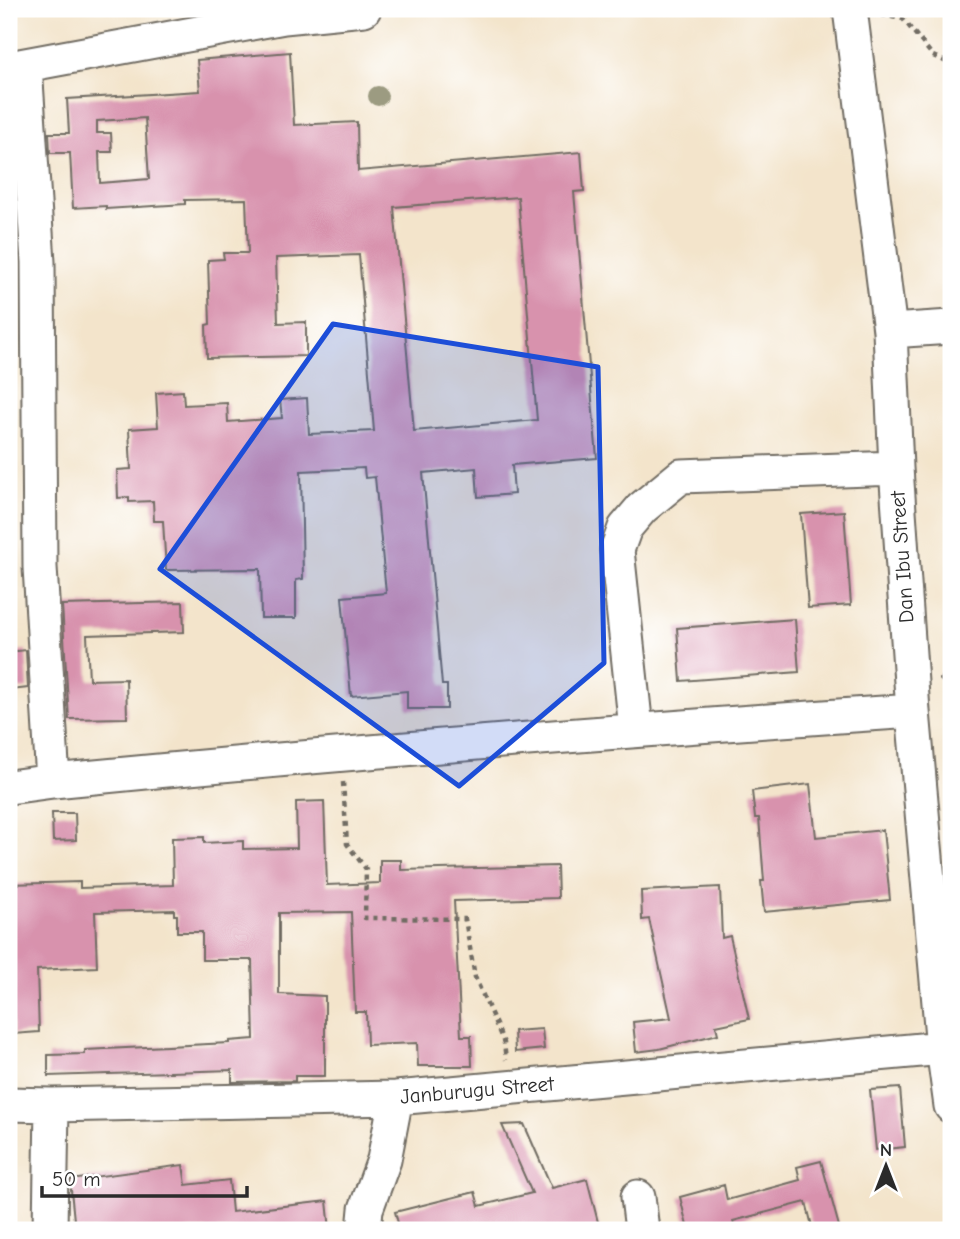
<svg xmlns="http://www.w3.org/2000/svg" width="960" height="1239" font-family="'Comic Neue',sans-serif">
<rect width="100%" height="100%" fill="#fff"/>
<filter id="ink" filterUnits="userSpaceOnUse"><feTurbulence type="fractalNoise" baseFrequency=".0143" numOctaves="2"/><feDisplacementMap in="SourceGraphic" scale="14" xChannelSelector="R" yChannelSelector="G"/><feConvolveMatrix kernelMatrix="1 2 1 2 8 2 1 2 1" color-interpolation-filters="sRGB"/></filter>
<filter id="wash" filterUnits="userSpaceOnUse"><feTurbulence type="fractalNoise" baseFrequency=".00686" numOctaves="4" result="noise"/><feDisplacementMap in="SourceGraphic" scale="28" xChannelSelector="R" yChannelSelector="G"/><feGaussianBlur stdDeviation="1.57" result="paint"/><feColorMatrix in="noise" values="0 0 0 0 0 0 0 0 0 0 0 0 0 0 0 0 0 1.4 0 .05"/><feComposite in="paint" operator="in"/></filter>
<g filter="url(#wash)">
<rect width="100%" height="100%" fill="#f3e4cb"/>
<g id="blocks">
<path fill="#d892ad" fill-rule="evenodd" d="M290 52 294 125 357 122 358 171 581 152 584 191 574 192 597 458 512 465 514 494 478 497 476 468 423 473 442 685H447V709H407V691L351 696 342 597 386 593 375 477 365 478 364 468 301 471 303 579 296 580V618H261L260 569 166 570 163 521H154L153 501 129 502V497L118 498 117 470 131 469 129 429 158 427 156 393 183 391 184 405 227 403 228 422 282 418 280 400 307 398 309 434 374 431 359 255 276 258 278 323 306 322V356L207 358 206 325 210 324 208 260 224 259 223 253H248L246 199 185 200V204L106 209V206L73 208 70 153H50L49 133H69L67 99 200 91 197 60ZM145 118 149 179 100 183 99 152H112L111 133H97V121ZM518 197 537 420 414 431 394 207Z
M844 511 851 605 808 608 801 514Z
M183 602 184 632 87 635 89 680 126 679 127 718 69 719 62 605Z
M795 619 799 672 681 681 677 628Z
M26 650 28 688 11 690 9 652Z
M810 784 816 837 883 830 890 900 764 912 761 881H764L759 818H755L752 791Z
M324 801 327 885 380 883V860H401V870L557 866 558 898 454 901 461 1036H471L472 1066H418L417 1043 367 1045 366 1012H355L351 912 279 913V994L325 996V1076H295V1081L232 1082V1070L48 1076V1055L85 1054V1050L229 1043V1041L254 1039 252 960H202V932H177V915H174V910L95 912 97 967 37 970 39 1032 13 1034 12 997H9V884L80 882V888L173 885 172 838 204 837V843L243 841V849L297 848 296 802Z
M52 813H75L76 840 53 841Z
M720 887 722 938 730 936 749 1019 716 1026 718 1034 659 1049 636 1052 633 1022 671 1018 649 919 642 920 641 891Z
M542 1029 544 1049 515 1052 514 1031Z
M900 1088 905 1147 876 1150 870 1090Z
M524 1124 552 1188 587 1179 600 1230H400L395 1212 475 1192 479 1206 532 1193 502 1125Z
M821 1161 840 1230H813L806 1202 733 1221 735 1230H688L680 1197 724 1185 727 1200 800 1180 797 1167Z
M183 1165 186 1185 229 1180 232 1212 327 1201 330 1230H75L70 1180Z"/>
</g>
</g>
<g filter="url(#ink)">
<use href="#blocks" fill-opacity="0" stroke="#716c63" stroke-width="2"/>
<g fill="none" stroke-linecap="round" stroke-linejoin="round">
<defs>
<path id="minor" d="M850 9 890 331 896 468 913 711 943 1048 951 1106
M9 68 284 17 364 9
M890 331 951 327
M636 729 617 550 625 528 642 508 681 476 896 468
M53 781C339 753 626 730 913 711
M9 787 53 781 40 567 38 262 25 66
M9 1104 52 1105 396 1098 943 1048
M638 1197 642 1230
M50 1230 52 1105
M364 1230 366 1209 384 1160 396 1098"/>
</defs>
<use href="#minor" stroke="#716c63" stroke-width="37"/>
<path stroke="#716c63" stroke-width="4.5" stroke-dasharray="5 5" stroke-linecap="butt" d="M881 15 903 19 933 56 951 64
M940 681 951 669
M343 782 347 844 366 869 365 918 465 919 475 977 504 1043 506 1060"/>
<use href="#minor" stroke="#fff" stroke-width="33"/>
</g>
<circle fill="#9c9b81" cx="378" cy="96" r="10"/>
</g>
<path fill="#1d4ed8" fill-opacity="0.2" stroke="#1d4ed8" stroke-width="5" stroke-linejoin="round" d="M333 324 598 367 604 663 459 786 160 569Z"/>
<g text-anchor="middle" stroke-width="5" stroke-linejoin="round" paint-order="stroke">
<g font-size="21" fill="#2b2b2b" stroke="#fff">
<text transform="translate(902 557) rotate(-94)" y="7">Dan Ibu Street</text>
<text transform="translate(477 1090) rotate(-5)" y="7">Janburugu Street</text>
</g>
</g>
<rect width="960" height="1239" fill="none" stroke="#fff" stroke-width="35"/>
<g transform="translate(886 1166)" stroke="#ffffff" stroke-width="5" paint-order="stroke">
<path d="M0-5L12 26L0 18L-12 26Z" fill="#2b2b2b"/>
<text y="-10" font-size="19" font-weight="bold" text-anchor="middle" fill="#2b2b2b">N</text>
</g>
<path d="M42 1186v10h205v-10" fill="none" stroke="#2b2b2b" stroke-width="3.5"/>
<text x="52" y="1186" font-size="21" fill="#2b2b2b" stroke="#ffffff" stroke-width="5" paint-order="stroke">50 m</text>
</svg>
